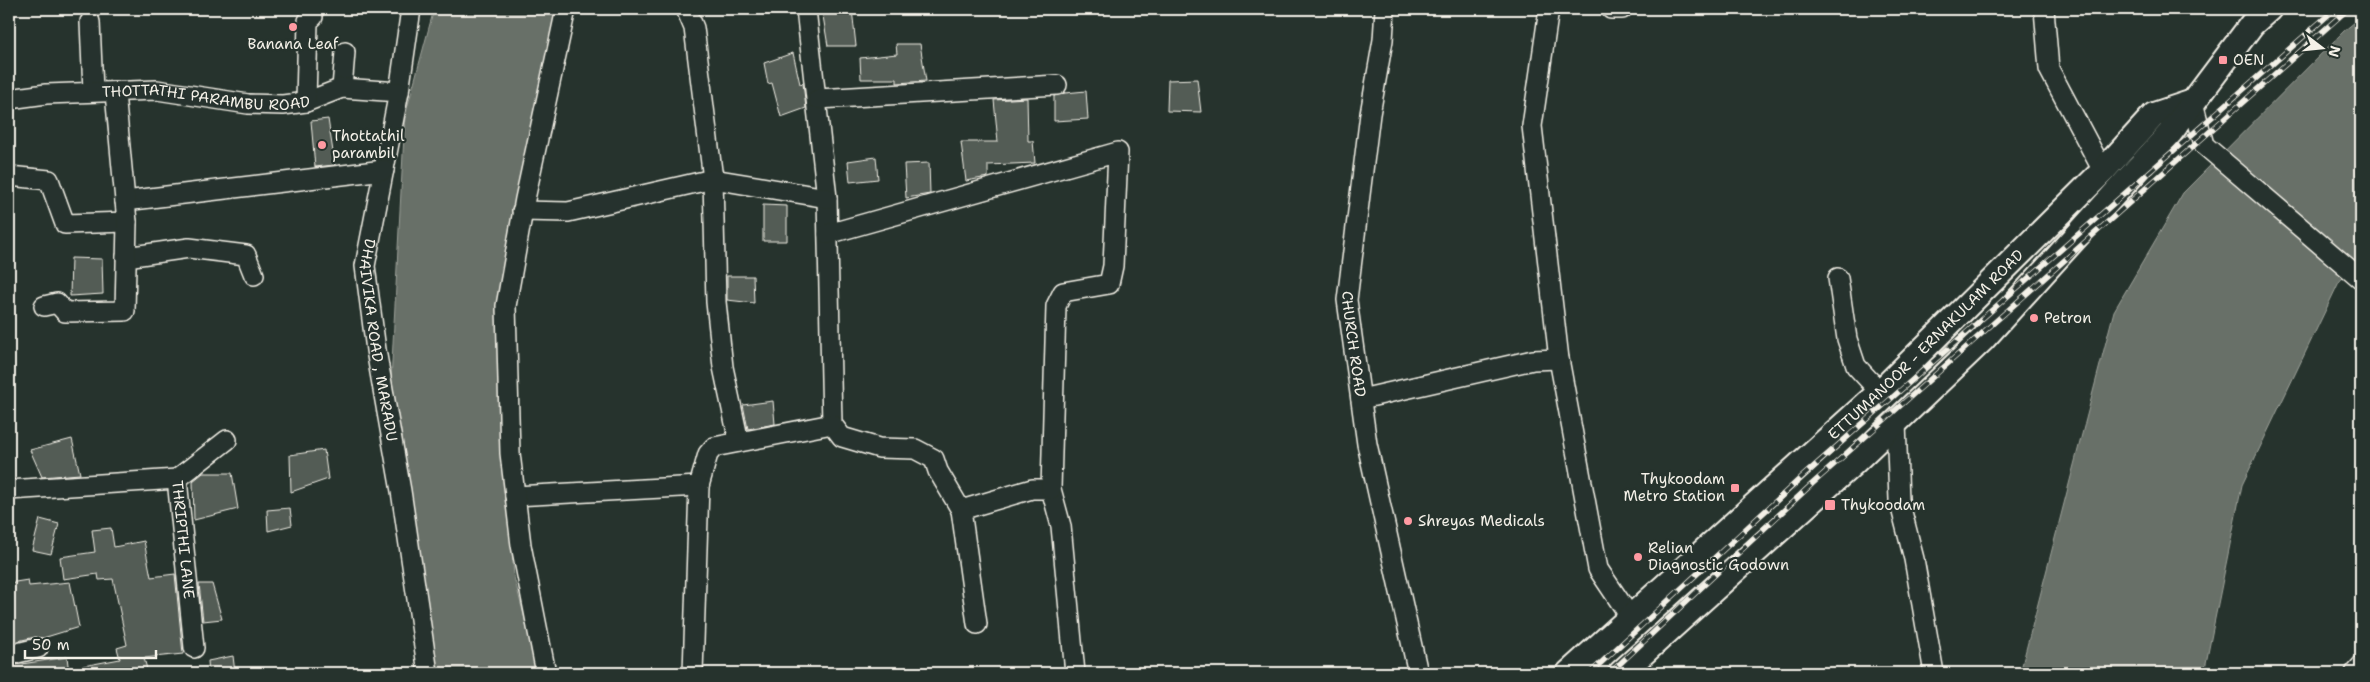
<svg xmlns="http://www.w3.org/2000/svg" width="2370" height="682" font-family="'Shantell Sans',sans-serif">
<rect width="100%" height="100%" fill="#26332d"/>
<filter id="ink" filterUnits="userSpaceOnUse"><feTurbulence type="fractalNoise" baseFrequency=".02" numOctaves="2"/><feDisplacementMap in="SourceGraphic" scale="10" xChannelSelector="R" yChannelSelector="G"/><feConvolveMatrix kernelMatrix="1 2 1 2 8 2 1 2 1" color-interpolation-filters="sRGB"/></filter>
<g filter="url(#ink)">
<path fill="#676f68" stroke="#9fa39b" d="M434 9H557L528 148 504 447 514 577 539 673H432L391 381 405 116Z
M2361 17V257L2339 282 2242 485 2204 673H2020L2114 311 2183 193 2344 31Z"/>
<path fill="#525c55" stroke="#f4f1e8" d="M852 9 856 46H828L822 10Z
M896 44H920L926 81 897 83V79H861L860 58 897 54Z
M793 53 800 84 803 83 806 108 781 117 772 83 768 84 764 63Z
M1197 79 1201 112 1167 111 1168 80Z
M1086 91 1088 119 1054 121V96L1065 93Z
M1027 98 1028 141H1033L1035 163 988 165V177L966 181 961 142H998L994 100Z
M328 119 335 165 315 167 311 121Z
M876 157 878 179 850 182 848 161Z
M929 163 930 194 906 198 904 164Z
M763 205 787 206V241H763Z
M71 258 102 259 103 294 70 296Z
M727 276H753L754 303 727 300Z
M773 401 775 424 748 429 743 405Z
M72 439 80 474 42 477 30 450Z
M324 450 328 479 291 492 290 455Z
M203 473H232L238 509 194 520 193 481Z
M290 508 292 525 268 531 267 510Z
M40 519 59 524 51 554 32 550Z
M111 528 114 547 144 541 151 577 175 574 183 654 144 658 148 673H84L83 666 120 659 117 648 127 645 113 579 99 580 98 574 63 579 60 557 95 552 92 530Z
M28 580 29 586 70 582 79 627 43 638 35 637 9 643V583Z
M199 584H212L222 619 203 621Z
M233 656 235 673H209L208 661Z
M67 657 69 673H9V666Z"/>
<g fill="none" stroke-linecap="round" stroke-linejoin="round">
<defs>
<g id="minor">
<path id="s1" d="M411 9 399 92 365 266 376 350 401 491 428 673"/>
<path d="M686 9 694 28 713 179 716 302 723 367 739 442"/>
<path d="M806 9 827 198 832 424 842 437 879 448 915 449 934 459 938 471 961 510 1032 489H1051L1061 526 1075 673"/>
<path id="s2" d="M1385 9 1383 40 1370 114 1347 300 1367 444 1418 673"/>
<path d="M1549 9 1532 126 1559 359 1598 569 1631 618"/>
<path d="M1611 9H1622"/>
<path d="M2044 9 2049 69 2103 171"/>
<path d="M90 22 93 91"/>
<path d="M342 88 345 52"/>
<path id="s3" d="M9 99 46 94 157 90 248 104 283 105 306 102 342 88 399 92"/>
<path d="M818 99 1057 85"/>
<path d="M306 102 308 21 313 17"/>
<path d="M2193 102 2204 145 2361 279"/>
<path d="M9 176 49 180 65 224 127 222"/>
<path d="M125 201 384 170"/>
<path d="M522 211 568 212 713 179 827 198"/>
<path d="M828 234 1118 152 1113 266 1109 284 1063 292 1056 306 1051 489"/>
<path d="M126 257 189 248 246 255 254 275"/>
<path d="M1838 278 1847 339 1856 366 1880 392"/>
<path d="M44 306 57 303 65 312 125 311 127 222 115 93"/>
<path d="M1361 399 1533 360 1559 359"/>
<path d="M1896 423 1899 500 1914 559 1934 673"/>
<path id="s4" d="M177 479 194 648"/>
<path d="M177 479 227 440"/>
<path d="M9 490 177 479"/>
<path d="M515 496 699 486 708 454 714 447 832 424"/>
<path d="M961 510 977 624"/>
<path d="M9 655 38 648"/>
<path d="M546 673 521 545 510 453 506 306 525 199 566 9"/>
<path d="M693 673 699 486"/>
<path d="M2355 673 2361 666"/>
</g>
<g id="major">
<path id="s5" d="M1569 673 1880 392 2103 171 2154 115 2193 102"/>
<path d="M1621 673 1851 465 1983 339 2170 133 2252 24 2269 9"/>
</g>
</defs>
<use href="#minor" stroke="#f4f1e8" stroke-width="22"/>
<use href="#major" stroke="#f4f1e8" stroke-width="28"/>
<use href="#minor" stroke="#26332d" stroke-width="19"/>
<use href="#major" stroke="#26332d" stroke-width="24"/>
<defs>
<path id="rail" d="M1590 673 1804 475 2335 9
M1610 673 1812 484 2348 9"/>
</defs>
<use href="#rail" stroke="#f4f1e8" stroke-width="5.5"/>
<use href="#rail" stroke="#26332d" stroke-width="4" stroke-dasharray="11" stroke-linecap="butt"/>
</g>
</g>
<g fill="#ff9aa2" stroke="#26332d" stroke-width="2">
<circle cx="293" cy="27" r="5"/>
<rect x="2218" y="55" width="10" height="10" rx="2.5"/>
<circle cx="322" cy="145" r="5"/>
<circle cx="2034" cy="318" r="5"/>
<rect x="1730" y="483" width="10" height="10" rx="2.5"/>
<rect x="1824" y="499" width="12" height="12" rx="2.5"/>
<circle cx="1408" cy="521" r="5"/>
<circle cx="1638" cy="557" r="5"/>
</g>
<g text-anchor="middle" stroke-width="4.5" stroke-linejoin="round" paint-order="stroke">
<g font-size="15" fill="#f4f1e8" stroke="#26332d" text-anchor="start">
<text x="293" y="49" text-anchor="middle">Banana Leaf</text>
<text x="2233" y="65">OEN</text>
<text x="332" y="141">Thottathil<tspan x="332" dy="17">parambil</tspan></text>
<text x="2044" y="323">Petron</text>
<text x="1725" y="484" text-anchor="end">Thykoodam<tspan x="1725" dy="17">Metro Station</tspan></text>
<text x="1841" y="510">Thykoodam</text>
<text x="1418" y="526">Shreyas Medicals</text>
<text x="1648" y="553">Relian<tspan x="1648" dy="17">Diagnostic Godown</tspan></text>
</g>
<g font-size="15" fill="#f4f1e8" stroke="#26332d">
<text dy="5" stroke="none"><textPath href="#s3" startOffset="198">THOTTATHI PARAMBU ROAD</textPath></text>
<text dy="5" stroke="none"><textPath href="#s1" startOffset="336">DHAIVIKA ROAD , MARADU</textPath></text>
<text dy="5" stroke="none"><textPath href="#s2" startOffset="338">CHURCH ROAD</textPath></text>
<text dy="5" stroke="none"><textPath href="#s5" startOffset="485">ETTUMANOOR - ERNAKULAM ROAD</textPath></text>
<text dy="5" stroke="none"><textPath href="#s4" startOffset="61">THRIPTHI LANE</textPath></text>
</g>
</g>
<rect width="2370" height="682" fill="none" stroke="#26332d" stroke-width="30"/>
<rect x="15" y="15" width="2340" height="652" fill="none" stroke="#f4f1e8" stroke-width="2" filter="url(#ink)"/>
<g transform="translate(2322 48) rotate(106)" stroke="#26332d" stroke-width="4" paint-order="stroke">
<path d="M0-4L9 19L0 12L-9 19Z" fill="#f4f1e8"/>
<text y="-8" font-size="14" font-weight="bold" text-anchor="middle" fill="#f4f1e8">N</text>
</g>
<path d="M25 650v8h131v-8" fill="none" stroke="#f4f1e8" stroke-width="2.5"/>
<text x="32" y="650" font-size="15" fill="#f4f1e8" stroke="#26332d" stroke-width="4" paint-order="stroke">50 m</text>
</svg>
